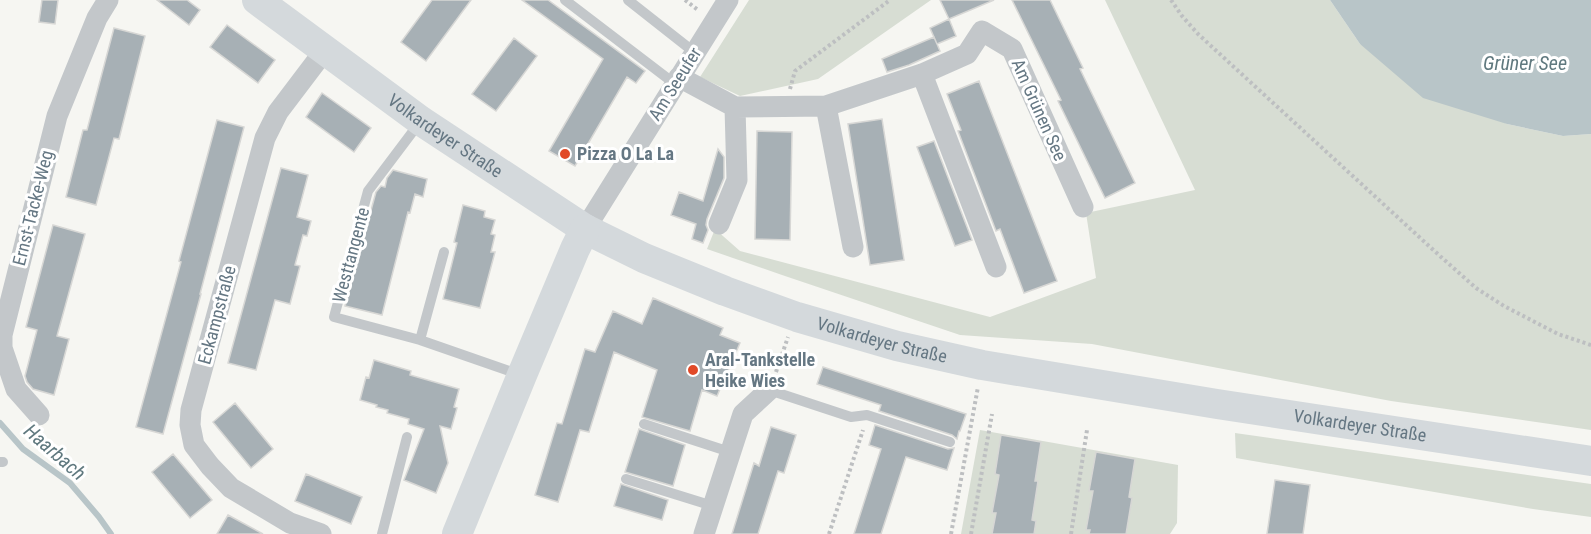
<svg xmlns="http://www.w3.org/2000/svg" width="1591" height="534" font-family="'Roboto Condensed',sans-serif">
<rect width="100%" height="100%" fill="#f6f6f2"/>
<path fill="#d7ddd3" d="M749 0H931L818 79 740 96 700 77Z
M1105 0H1330L1360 44 1507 124 1563 136 1591 134V430L1391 401 1092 344 960 335 782 275 707 249 715 229 740 251 990 317 1096 278 1086 213 1195 190Z
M980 430 1178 465 1177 523 1170 534H961Z
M1235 433 1591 484V517L1533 509 1236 458Z"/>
<path fill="#b8c5c8" d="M1330 0H1591V134L1563 136 1507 124 1423 98 1360 44Z"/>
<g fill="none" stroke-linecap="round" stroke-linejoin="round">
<path stroke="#b8c5c8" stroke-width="6" d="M0 423 23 449 70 483 99 517 111 534"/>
</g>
<path fill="#a7b0b5" stroke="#d7d7d5" stroke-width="1.5" d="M42 0H58L55 24 39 22Z
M157 0H187L200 10 189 25Z
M432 0H471L426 61 401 42Z
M522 0H548L645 71 636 83 627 77 575 166 549 151 603 59Z
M940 0H994L949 19Z
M1012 0H1050L1083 68 1080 69 1135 183 1105 198 1058 101 1061 100Z
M949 19 956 36 937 44 930 28Z
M227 25 275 60 258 83 210 47Z
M114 28 145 36 119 139 114 138 96 205 66 197 83 130H87Z
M934 37 940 51 909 65 887 72 882 59Z
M514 38 537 56 496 111 472 94Z
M979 81 1057 281 1024 293 1000 229 996 231 958 131 961 130 947 94Z
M322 93 371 128 354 152 306 117Z
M882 119 904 260 870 265 848 124Z
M217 120 244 127 200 294H201L163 434 136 427 181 262 179 261Z
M757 131 792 132 790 240 755 239Z
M934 141 972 240 955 246 917 147Z
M718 149 724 157V178L707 219 706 225 708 230 703 243 692 239 696 224 671 215 679 192 703 201Z
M281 168 308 175 297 217 311 221 307 236 303 235 295 265 300 266 290 304 275 300 256 370 228 363Z
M393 170 427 179 423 197 415 194 410 213 408 212 382 315 345 306 373 203 376 192 381 186 385 187 387 178Z
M463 205 485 211 484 217 495 220 491 234 495 235 491 252H495L480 308 443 299 457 243 454 242Z
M53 225 85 234 57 336 69 339 54 395 33 389 27 382 25 376 37 330 26 327Z
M653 298 723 328 720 335 740 343 717 396 702 390 690 431 642 417 657 370 614 352 589 432 580 430 558 502 535 495 557 423 562 424 585 349 595 352 613 311 642 324Z
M374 360 411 371 410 375 459 389 454 407 457 408 451 429 440 426 448 463 436 493 404 480 424 429 408 424 409 419 387 413 388 410 376 407 377 405 360 400 366 377 369 378Z
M823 367 966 414 960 431H959L957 439 952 435 879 411 881 405 817 384Z
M235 403 273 449 251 468 213 422Z
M875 425 948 449 954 448 947 470 906 457 881 534H854L881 449 869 445Z
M771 427 796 435 784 473 778 471 758 534H732L754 463 759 466Z
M639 429 685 445 673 486 625 472Z
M1001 435 1041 442 1035 481H1038L1032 520 1036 521 1034 534H992L996 513H992L999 475 995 474Z
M1096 452 1135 459 1129 497 1132 498 1126 534H1089L1090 530H1086L1093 491H1089Z
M173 454 212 500 190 518 152 472Z
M306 474 362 497 351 524 295 501Z
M1275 480 1310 485 1303 534H1267Z
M621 484 668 500 662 520 614 506Z
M228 515 263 534H217Z"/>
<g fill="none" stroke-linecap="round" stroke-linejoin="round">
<path stroke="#bdbfc1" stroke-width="4" stroke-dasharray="3 3" stroke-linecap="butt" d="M685 0 698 10
M1171 0 1182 16 1198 34 1441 257 1476 288 1504 306 1558 334 1591 345
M790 89 795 71 890 0
M776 372 788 337
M829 534 863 430
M951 534 978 387
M971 534 992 414
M1071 534 1087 430"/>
<path stroke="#c3c7ca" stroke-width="10" d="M565 0 675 84
M628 0 694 52
M420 122 368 191 334 317 420 340 521 375
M420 340 444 252
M769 390 851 417 867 415 950 442
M644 424 730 452
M0 462H3
M626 479 713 506
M382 534 407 437"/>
<path stroke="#c3c7ca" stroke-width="21" d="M922 74 996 267
M679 77 735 107 826 106 922 74 967 54 982 31 1012 49 1083 207
M826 106 853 247
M719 224 737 180 735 107
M585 229 728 0
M39 415 16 389 2 348V335L57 116 97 18 108 0
M321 534 290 523 231 488 210 466 194 445 190 425 191 410 265 138 278 112 325 50
M704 534 743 414 769 390"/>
<g stroke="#d4d9dc" stroke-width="30">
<path id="s1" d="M257 0 421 121 585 229 644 258 725 291 797 317 897 346 982 365 1217 404 1591 461"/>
<path d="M457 534 522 375 575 249 585 229"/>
</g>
</g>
<g fill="#e14927" stroke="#fff" stroke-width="2">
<circle cx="565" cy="154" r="6"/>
<circle cx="693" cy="370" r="6"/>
</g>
<g text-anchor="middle" stroke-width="6" stroke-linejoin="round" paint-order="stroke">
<g font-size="18" fill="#657783" stroke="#fff">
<text transform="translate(675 84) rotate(-58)" y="6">Am Seeufer</text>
<text transform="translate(1039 110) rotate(66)" y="6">Am Grünen See</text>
<text dy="6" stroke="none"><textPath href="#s1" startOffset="232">Volkardeyer Straße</textPath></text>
<text transform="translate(33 208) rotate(-76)" y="6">Ernst-Tacke-Weg</text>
<text transform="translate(351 255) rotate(-75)" y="6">Westtangente</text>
<text transform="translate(217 315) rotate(-75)" y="6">Eckampstraße</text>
<text dy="6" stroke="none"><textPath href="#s1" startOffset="718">Volkardeyer Straße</textPath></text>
<text dy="6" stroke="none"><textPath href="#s1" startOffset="1204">Volkardeyer Straße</textPath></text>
</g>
<g font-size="18" font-weight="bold" fill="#657783" stroke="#fff" text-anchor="start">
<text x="577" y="160">Pizza O La La</text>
<text x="705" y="366">Aral-Tankstelle<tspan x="705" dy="21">Heike Wies</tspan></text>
</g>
<g font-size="20" font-style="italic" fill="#60797f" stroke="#fff">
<text x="1525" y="70">Grüner See</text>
<text transform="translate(55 452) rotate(41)" y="7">Haarbach</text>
</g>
</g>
</svg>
